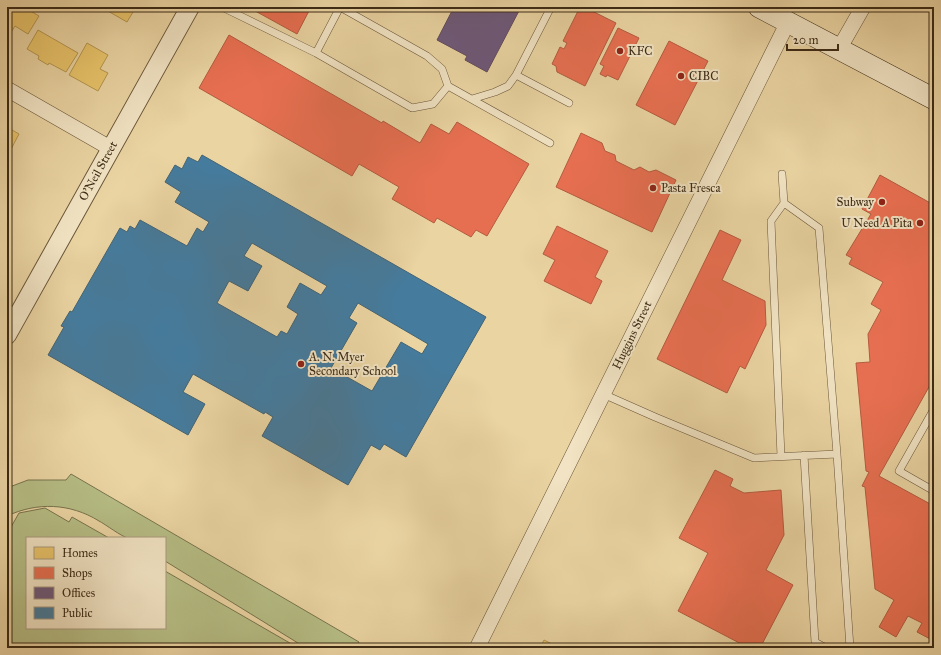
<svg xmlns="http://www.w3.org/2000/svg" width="941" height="655" font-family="'IM FELL Great Primer',serif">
<rect width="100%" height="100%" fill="#ead4a2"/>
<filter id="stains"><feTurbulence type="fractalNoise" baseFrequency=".005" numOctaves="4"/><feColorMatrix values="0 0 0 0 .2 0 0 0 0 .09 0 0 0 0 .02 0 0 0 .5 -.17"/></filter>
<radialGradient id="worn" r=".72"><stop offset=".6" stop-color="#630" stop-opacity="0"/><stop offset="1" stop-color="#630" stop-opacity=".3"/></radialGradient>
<path fill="#b6bd85" stroke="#79744e" d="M71 474 359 642 356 648H306L165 561V538C156 538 146 538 137 538 134 538 131 539 128 538 122 537 105 524 99 521 70 503 37 502 7 516V488L28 480H66Z
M45 508 69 522 72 517 109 538H27V628H165V571L295 646 294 648H7V534L19 513Z"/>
<path fill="#e9c46a" stroke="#b59651" d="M7 7H24L39 16 28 34 15 26 7 39Z
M95 7H136L127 22 101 7 100 10Z
M38 30 78 53 66 72 49 63 48 65 38 59 39 56 27 49Z
M87 43 108 55 100 69 108 73 98 91 69 75Z
M7 127 19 134 7 157Z
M544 640 560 648H540Z"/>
<path fill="#e76f51" stroke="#b45b3f" d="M248 7H311L297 34Z
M580 7H584L616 23 585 86 557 72 556 66 552 64 560 47 564 49 567 43 563 41Z
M618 28 639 38 618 80 607 75 606 77 600 74 604 66 600 64Z
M229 35 382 123 383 121 420 143 431 124 449 134 457 122 529 164 487 236 476 230 471 237 437 218 434 223 392 199 399 187 359 164 352 176 199 88Z
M669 41 708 61 675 125 636 105Z
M581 133 602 143 605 151 615 155 616 161 634 170 640 167 649 172 656 170 676 180 652 232 556 187Z
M880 175 934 205V378L879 476 934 506V641L917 632 922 623 908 616 896 637 879 627 894 600 875 589 865 487 862 486 869 472 866 471 856 363 870 362 868 334 881 310 871 304 883 282 849 264 852 258 846 255 871 214 862 209Z
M557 226 608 251 595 277 602 281 591 304 544 281 555 260 543 254Z
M720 230 741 240 722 280 765 301 766 325 745 369 740 366 727 393 657 359Z
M715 470 733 479 730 486 744 493 781 490 784 535 766 570 793 585 760 648H749L678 611 708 553 679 538Z"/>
<path fill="#6d597a" stroke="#5e4b5c" d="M454 7 460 9 461 7H521L487 72 465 60 467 56 437 40Z"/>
<path fill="#457b9d" stroke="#426374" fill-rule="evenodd" d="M202 155 486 317 406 457 384 444 380 450 371 445 348 485 262 436 273 417 265 412 264 414 193 374 183 392 205 404 188 435 48 355 64 327 61 326 70 311 72 312 120 228 127 232 130 226 135 229 140 220 187 246 197 228 203 232 209 222 175 202 181 192 165 182 175 165 182 169 188 157 198 162ZM252 243 327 286 321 295 300 283 287 307 298 314 287 334 281 331 277 337 217 303 229 281 248 291 262 266 244 256ZM358 303 428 344 422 354 401 342 372 391 331 368 357 323 349 318Z"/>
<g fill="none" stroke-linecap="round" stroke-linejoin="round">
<defs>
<path id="service" d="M222 7 316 53 412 108 433 104 448 86 550 143
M340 7 427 56 442 69 448 86
M437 7 439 8 440 7
M551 7 516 75 569 103
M316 53 340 7
M472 99 495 92 508 86 516 75
M782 174 784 203 819 228 837 454 850 648
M603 394 655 417 754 458 837 454
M934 409 899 471 934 491
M804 455 815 642 826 648
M781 456 771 221 784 203"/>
<path id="minor" d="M839 49 863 7
M7 89 110 148
M477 648 788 22"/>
<path id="tertiary" d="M7 335 190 7"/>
<path id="secondary" d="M759 7 934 99"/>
</defs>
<use href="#service" stroke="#685539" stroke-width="8"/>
<use href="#minor" stroke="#685539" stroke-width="16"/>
<use href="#tertiary" stroke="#685539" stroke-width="20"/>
<use href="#secondary" stroke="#3c2b16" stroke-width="22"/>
<use href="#service" stroke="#f1e3c3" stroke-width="7"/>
<use href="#minor" stroke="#f1e3c3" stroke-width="15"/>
<use href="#tertiary" stroke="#f1e3c3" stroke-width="18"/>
<use href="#secondary" stroke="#f1e3c3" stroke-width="21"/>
</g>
<g fill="#8f2418" stroke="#f1e3c3" stroke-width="1.5">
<circle cx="620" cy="51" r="4"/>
<circle cx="681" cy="76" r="4"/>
<circle cx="653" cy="188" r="4"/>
<circle cx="882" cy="202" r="4"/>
<circle cx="920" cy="223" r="4"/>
<circle cx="301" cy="364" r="4"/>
</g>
<g text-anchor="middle" stroke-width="4" stroke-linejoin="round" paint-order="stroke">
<g font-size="12" fill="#3c2b16" stroke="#f1e3c3" text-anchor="start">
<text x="628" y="55">KFC</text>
<text x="689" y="80">CIBC</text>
<text x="661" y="192">Pasta Fresca</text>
<text x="874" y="206" text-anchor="end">Subway</text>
<text x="912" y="227" text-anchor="end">U Need A Pita</text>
<text x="309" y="361">A. N. Myer<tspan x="309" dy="14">Secondary School</tspan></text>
</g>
<g font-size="12" fill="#3c2b16" stroke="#f1e3c3">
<text transform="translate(98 171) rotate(-61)" y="4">O'Neil Street</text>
<text transform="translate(632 335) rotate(-64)" y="4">Huggins Street</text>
</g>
</g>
<rect width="941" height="655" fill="none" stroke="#ead4a2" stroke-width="24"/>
<rect x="8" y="8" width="925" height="639" fill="none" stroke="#3c2b16" stroke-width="2"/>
<rect x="12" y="12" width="917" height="631" fill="none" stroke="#3c2b16"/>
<rect x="26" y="537" width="140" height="92" fill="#f1e3c3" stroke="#a9997e"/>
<rect x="34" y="547" width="20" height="12" fill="#e9c46a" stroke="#a9997e"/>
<text x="62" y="557" font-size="12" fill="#3c2b16">Homes</text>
<rect x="34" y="567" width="20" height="12" fill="#e76f51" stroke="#a9997e"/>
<text x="62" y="577" font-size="12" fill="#3c2b16">Shops</text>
<rect x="34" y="587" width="20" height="12" fill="#6d597a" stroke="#a9997e"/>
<text x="62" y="597" font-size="12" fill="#3c2b16">Offices</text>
<rect x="34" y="607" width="20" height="12" fill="#457b9d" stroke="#a9997e"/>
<text x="62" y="617" font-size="12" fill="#3c2b16">Public</text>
<path d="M787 44v6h51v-6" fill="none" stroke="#3c2b16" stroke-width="2"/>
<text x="793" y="44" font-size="12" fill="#3c2b16" stroke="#f1e3c3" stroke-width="3" paint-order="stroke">20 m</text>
<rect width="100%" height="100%" filter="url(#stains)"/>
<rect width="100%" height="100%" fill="url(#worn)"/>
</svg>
